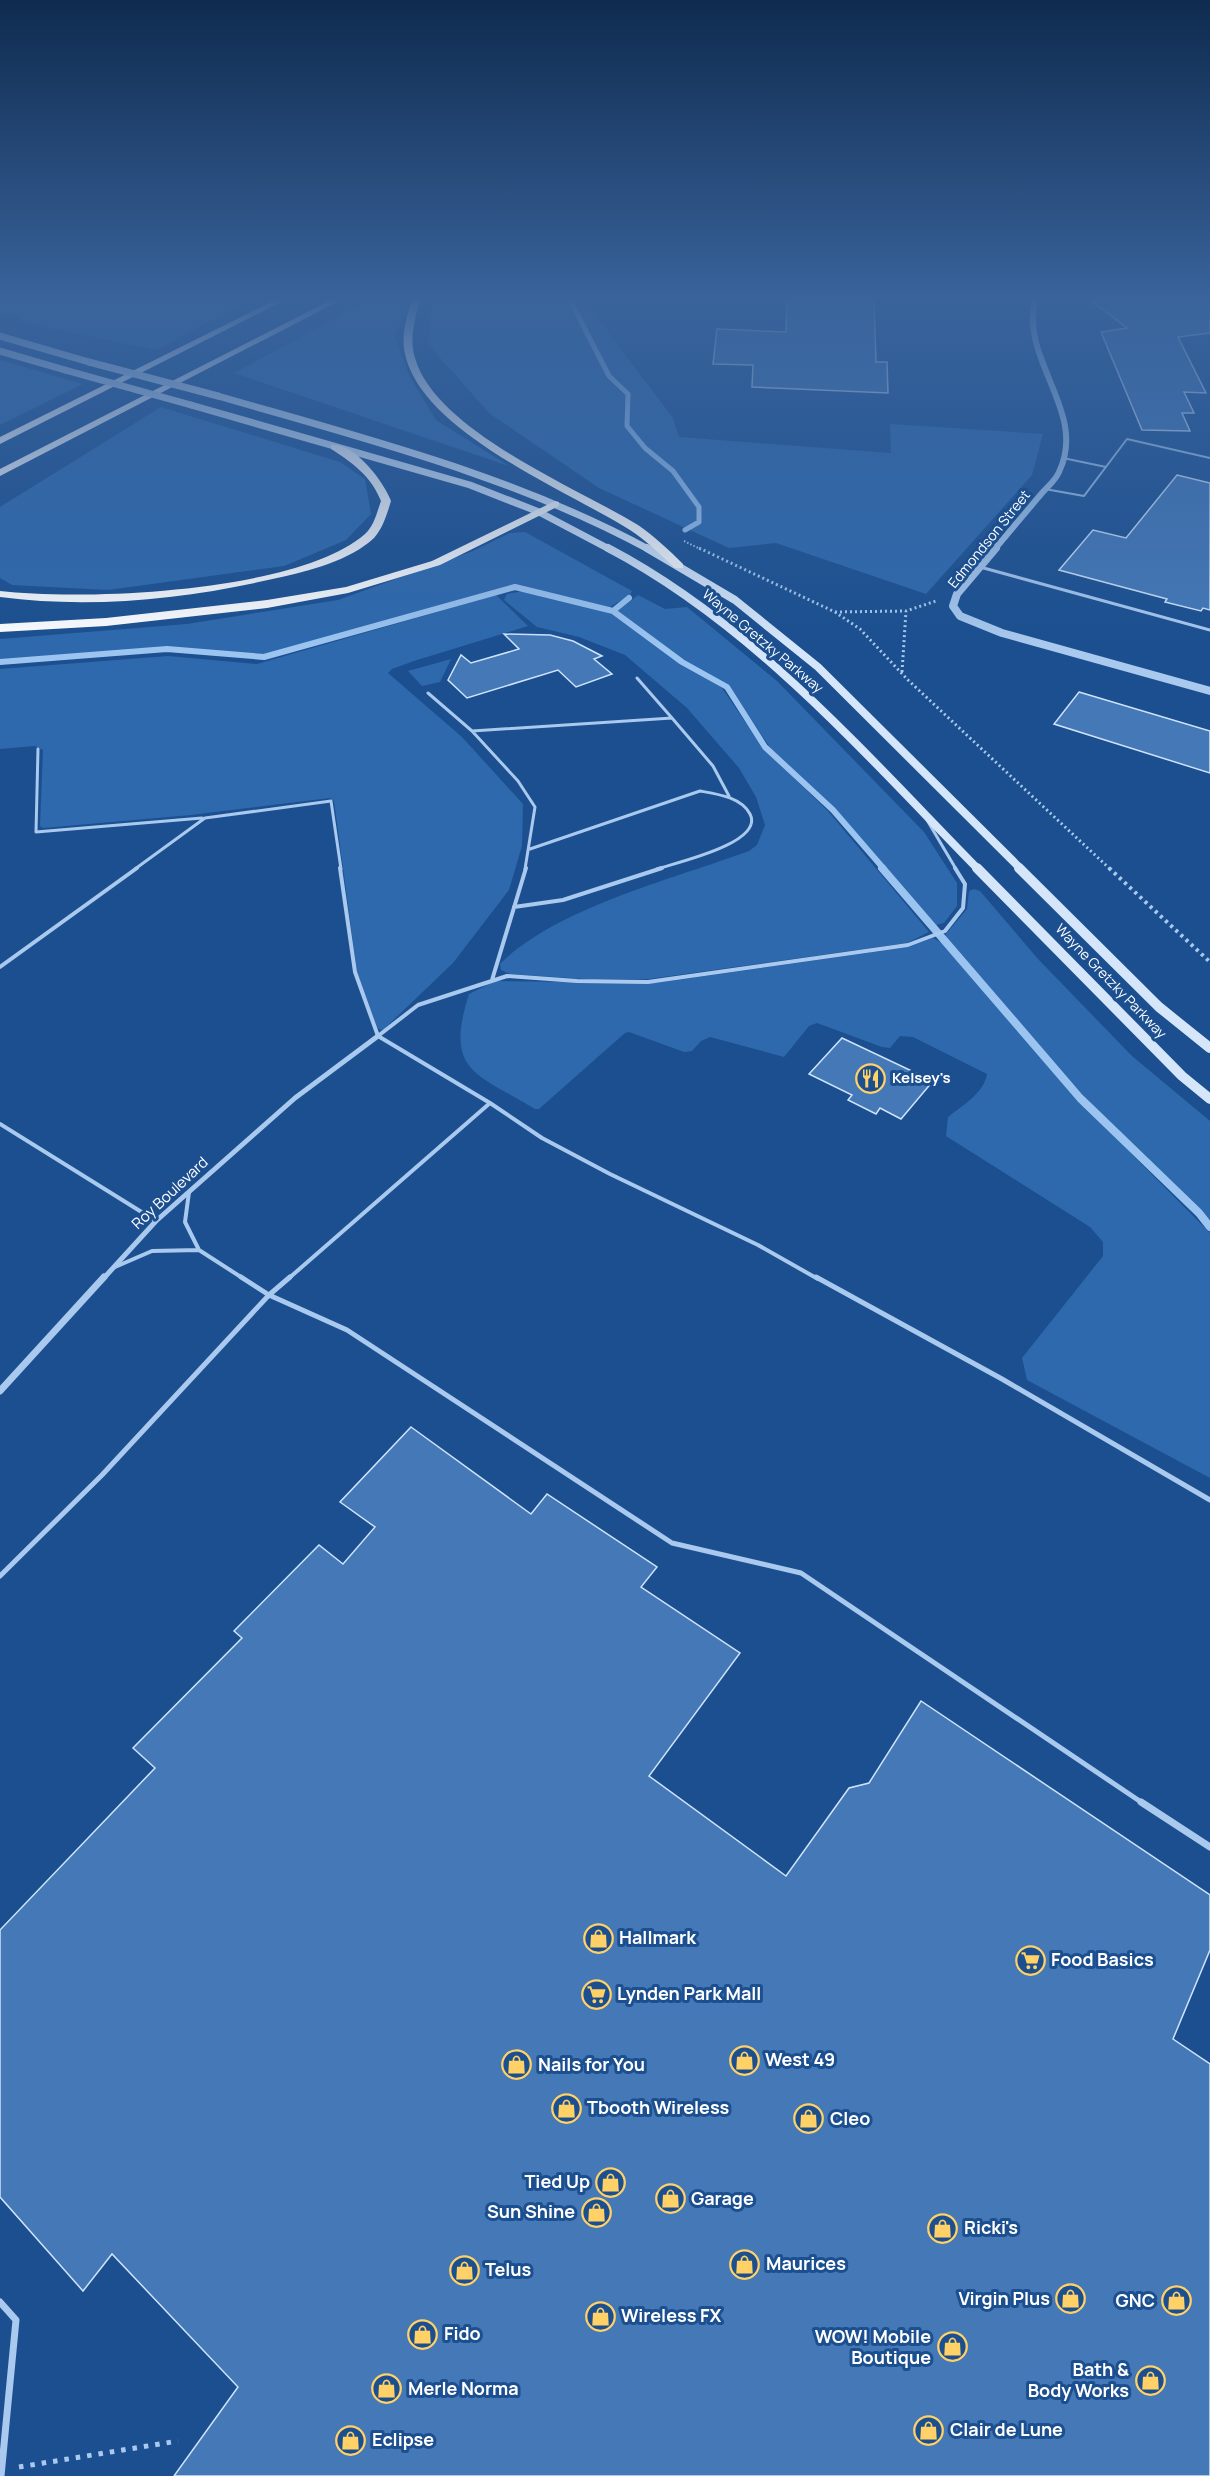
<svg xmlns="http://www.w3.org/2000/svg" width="1210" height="2476" font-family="Manrope,sans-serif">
<rect width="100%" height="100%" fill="#1b4f8f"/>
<path fill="#2e69ad" d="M0 300H249L156 350 25 323 12 314 0 313Z
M370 300H411L395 336 410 377 436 420 509 466 234 373Z
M433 300H584L673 418 679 437 891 453 890 424 1043 434 1032 475 926 594 776 543 729 548 599 488 489 413 428 344Z
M0 360 83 384 0 425Z
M161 407 340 462 365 479 371 514 346 540 284 566 108 590 12 585 0 578V507Z
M525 532 632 591 630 595 610 607 515 585 265 656 169 648 0 661V639L187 624 338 600 473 551 510 533Z
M524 591 612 612 678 661 722 688 763 748 828 811 929 932 907 943 649 979H584L510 974 501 970 500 964C556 908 673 879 749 851L757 845 765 825 756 797 739 768 687 708 625 655 579 637 537 627 504 600 507 594Z
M496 595 528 626 414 661 392 669 388 673 462 737 523 804 522 846 509 890 453 963 384 1029 380 1030 377 1027 357 972 334 801 330 798 191 815 43 828 40 826 43 750 35 746 0 749V669L168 656 257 664Z
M638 595 665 609 687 607 777 681 924 832 957 883V906L944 923 936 925 835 808 771 749 730 687 684 661 618 611Z
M451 659 440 682 422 686 408 671Z
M974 889 980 891 1038 959 1132 1056 1210 1121V1222L1081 1093 1026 1033 945 939 946 934 967 909 969 891Z
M933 938 944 944 993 1003 1095 1117 1210 1233V1478L1027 1380 1022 1358 1103 1256V1242L1090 1227 946 1136 948 1117C963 1105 984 1093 987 1074L913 1037 900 1036 890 1048 882 1047 817 1023 809 1026 784 1057 710 1037 701 1041 692 1051 684 1052 629 1032 625 1033 539 1109H535C476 1073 444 1072 469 994L495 981 657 983 909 947Z"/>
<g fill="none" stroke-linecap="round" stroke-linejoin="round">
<path stroke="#9cc4f0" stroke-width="5" d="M570 300 609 376 628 394 627 426 645 448 673 471 699 507V522L685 530"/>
<path stroke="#9cc4f0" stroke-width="6" d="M613 611 629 598
M0 662 167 649 264 657 515 587 613 611 682 662 727 687 765 747 833 810 884 869"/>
<path stroke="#9cc4f0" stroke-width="8" d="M882 868 1080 1098 1199 1213 1210 1227"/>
</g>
<path fill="#4478b7" stroke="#cfe3fa" stroke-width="1.5" d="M787 300H874L876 362H887L888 393 752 387 753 365 713 364 717 329 786 332Z
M1090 300H1210V333L1178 337 1206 393 1184 392 1194 413H1182L1190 431 1142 430 1101 332 1127 328Z
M1177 475 1210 483V610L1203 608 1201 611 1165 602 1167 599 1059 570 1093 530 1126 538Z
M504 634 550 635 573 641 602 656 594 659 612 674 576 687 558 670 467 698 448 680 461 655 471 663 519 649Z
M1079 692 1210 731V773L1054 724Z
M842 1038 933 1081 901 1119 880 1108 876 1114 848 1100 852 1095 809 1074Z
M411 1427 531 1514 547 1494 657 1567 641 1587 740 1653 649 1776 786 1876 849 1788 869 1783 921 1701 1210 1895V1950L1173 2039 1210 2064V2476H174L238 2387 112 2254 83 2291 0 2197V1930L155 1768 133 1748 242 1638 234 1631 319 1545 343 1564 375 1527 340 1502Z"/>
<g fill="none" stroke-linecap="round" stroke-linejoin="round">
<path stroke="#a9c9ee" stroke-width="2" stroke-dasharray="1.5 2" stroke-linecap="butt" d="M684 541 702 550"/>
<path stroke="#a9c9ee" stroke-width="3" stroke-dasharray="2 3" stroke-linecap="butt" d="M699 548 835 612 860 629 908 680 1110 869
M835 612 906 611 936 601
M902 672 906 611"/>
<path stroke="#a9c9ee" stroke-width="4" stroke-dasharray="3 4" stroke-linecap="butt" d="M1109 868 1210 962"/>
<path stroke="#a9c9ee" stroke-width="5" stroke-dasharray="4.5 7" stroke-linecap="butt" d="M19 2467 178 2441"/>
<path stroke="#a9c9ee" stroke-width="2" d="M1063 458 1106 467
M1045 489 1084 496 1127 439 1210 458"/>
<path stroke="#a9c9ee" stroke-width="3" d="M980 567 1210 630
M637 678 672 718
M428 693 472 731
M38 749 36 832 202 818
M927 820 956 869
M530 849 700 791C717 794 741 797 750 814 765 843 675 863 657 869
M135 869 205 818 331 801 341 869
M525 869 535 807 518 781 472 731 672 718 713 766 729 796"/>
<path stroke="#a9c9ee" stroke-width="4" d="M340 868 355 972 378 1036 490 1103 542 1138 610 1174 758 1245 818 1279
M514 907 563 900 662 868
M0 967 137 868
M492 980 526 868
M378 1036 418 1005 507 976 577 981 648 982 908 945 945 931 963 908 965 884 955 868
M0 1124 156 1221
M189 1192 185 1222 199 1250 244 1279
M115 1267 152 1251 199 1250
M288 1279 490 1103"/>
<path stroke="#a9c9ee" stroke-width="5" d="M241 1277 269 1295 347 1330 672 1543 801 1573 1144 1804
M816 1277 1002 1379 1210 1500
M0 1576 102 1475 269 1295 290 1277"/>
<path stroke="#a9c9ee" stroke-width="7" d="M1141 1802 1210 1847
M0 2302 16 2320 1 2476"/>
<path stroke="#a9c9ee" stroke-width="5" d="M103 1279 156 1221 295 1098 378 1036"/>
<path stroke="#a9c9ee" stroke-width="7" d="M0 1391 104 1277"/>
<path stroke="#a9c9ee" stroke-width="6" d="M994 550C1010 531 1026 512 1042 493 1047 487 1056 480 1059 472 1088 412 1020 361 1035 300"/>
<path stroke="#a9c9ee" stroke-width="8" d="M996 548 957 594 953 606 960 616 1002 633 1210 691"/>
<path stroke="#d6e6fa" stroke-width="7" d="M0 336 89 362
M0 351 65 370
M218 396C366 439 514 476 650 550
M191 405 470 485 539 512 611 550"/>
<path stroke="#d6e6fa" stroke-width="8" d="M608 548C753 624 865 754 978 869
M647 548 735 600 818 667 1021 869"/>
<path stroke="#d6e6fa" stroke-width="10" d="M977 868 1182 1076 1210 1099
M1019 868 1159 1007 1210 1048"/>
<path fill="#fff" fill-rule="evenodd" d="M275 300H285L0 444V437Z
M331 300H341L0 476V469Z
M412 300H420C415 319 409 338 415 358 436 431 576 487 638 525 654 536 669 550 683 564V568H675C661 555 647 541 630 530 566 490 427 434 406 358 400 338 406 319 412 300Z
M331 445C354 442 384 482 391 501 387 514 383 528 374 538 349 561 309 571 277 578 187 599 92 609 0 597V591C86 601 299 592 365 534 374 526 377 512 381 501 371 476 353 463 331 449Z
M555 501 559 502V506L440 565 348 593 267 608 106 626 0 632V624L106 618 267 600 346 587 432 561Z"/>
<path stroke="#d6e6fa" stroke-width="7" d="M89 362 218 396
M65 370 191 405"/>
</g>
<linearGradient id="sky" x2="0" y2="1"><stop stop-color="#0f2b4f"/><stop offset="0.46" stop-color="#39639b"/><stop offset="1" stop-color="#39639b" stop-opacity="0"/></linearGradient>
<rect width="1210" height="646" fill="url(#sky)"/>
<defs>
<symbol id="restaurant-ring" viewBox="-11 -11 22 22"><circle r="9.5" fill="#1b4f8f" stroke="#ffd166" stroke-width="1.5"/><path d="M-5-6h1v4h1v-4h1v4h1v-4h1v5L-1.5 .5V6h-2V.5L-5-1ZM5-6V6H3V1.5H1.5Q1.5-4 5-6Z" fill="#ffd166"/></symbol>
<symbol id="shop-ring" viewBox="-11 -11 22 22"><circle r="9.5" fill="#1b4f8f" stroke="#ffd166" stroke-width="1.5"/><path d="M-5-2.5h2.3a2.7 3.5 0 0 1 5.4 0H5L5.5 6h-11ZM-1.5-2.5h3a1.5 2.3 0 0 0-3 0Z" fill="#ffd166"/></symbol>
<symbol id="supermarket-ring" viewBox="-11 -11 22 22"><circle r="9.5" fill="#1b4f8f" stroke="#ffd166" stroke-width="1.5"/><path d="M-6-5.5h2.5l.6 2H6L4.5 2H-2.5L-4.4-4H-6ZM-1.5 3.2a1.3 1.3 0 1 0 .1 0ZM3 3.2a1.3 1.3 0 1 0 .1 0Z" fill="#ffd166"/></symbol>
</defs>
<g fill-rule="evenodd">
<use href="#restaurant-ring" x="854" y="1062" width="33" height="33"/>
<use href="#shop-ring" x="582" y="1922" width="33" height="33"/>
<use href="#supermarket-ring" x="1014" y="1944" width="33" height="33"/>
<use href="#supermarket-ring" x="580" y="1978" width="33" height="33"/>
<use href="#shop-ring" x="728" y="2044" width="33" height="33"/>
<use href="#shop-ring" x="500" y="2048" width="33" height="33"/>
<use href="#shop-ring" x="550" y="2092" width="33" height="33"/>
<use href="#shop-ring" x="792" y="2102" width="33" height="33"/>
<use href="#shop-ring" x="594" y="2166" width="33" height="33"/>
<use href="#shop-ring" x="654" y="2182" width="33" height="33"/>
<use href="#shop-ring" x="580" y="2196" width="33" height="33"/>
<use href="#shop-ring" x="926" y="2212" width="33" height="33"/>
<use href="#shop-ring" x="728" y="2248" width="33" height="33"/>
<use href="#shop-ring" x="448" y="2254" width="33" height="33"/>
<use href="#shop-ring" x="1054" y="2282" width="33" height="33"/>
<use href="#shop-ring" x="1160" y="2284" width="33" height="33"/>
<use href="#shop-ring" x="584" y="2300" width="33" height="33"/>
<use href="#shop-ring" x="406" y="2318" width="33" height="33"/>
<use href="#shop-ring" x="936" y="2330" width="33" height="33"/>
<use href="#shop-ring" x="1134" y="2364" width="33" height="33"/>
<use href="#shop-ring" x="370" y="2372" width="33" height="33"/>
<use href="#shop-ring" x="912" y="2414" width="33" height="33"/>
<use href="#shop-ring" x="334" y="2424" width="33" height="33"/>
</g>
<g text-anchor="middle" stroke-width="6" stroke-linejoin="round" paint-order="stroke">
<g font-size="14" fill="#fff" stroke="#1b4f8f">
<text transform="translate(989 539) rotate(-51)" y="5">Edmondson Street</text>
<text transform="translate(763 641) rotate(40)" y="5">Wayne Gretzky Parkway</text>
<text transform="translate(1111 981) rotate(46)" y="5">Wayne Gretzky Parkway</text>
</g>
<g font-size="15" font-weight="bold" fill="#fff" stroke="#1b4f8f" text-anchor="start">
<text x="892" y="1083">Kelsey's</text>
</g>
<g font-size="15" fill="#fff" stroke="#1b4f8f">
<text transform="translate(170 1193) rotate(-43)" y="5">Roy Boulevard</text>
</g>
<g font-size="18" font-weight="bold" fill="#fff" stroke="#1b4f8f" text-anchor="start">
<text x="619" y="1944">Hallmark</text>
<text x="1051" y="1966">Food Basics</text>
<text x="617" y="2000">Lynden Park Mall</text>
<text x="765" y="2066">West 49</text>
<text x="538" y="2071">Nails for You</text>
<text x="587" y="2114">Tbooth Wireless</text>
<text x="830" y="2125">Cleo</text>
<text x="590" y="2188" text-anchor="end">Tied Up</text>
<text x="691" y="2205">Garage</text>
<text x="575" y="2218" text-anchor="end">Sun Shine</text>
<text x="964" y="2234">Ricki's</text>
<text x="766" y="2270">Maurices</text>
<text x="485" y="2276">Telus</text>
<text x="1050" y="2305" text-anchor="end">Virgin Plus</text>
<text x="1155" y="2307" text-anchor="end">GNC</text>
<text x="621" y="2322">Wireless FX</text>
<text x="444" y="2340">Fido</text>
<text x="931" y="2343" text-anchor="end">WOW! Mobile<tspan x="931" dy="21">Boutique</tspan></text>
<text x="1129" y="2376" text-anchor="end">Bath &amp;<tspan x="1129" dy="21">Body Works</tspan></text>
<text x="408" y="2395">Merle Norma</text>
<text x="950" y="2436">Clair de Lune</text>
<text x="372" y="2446">Eclipse</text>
</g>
</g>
</svg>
